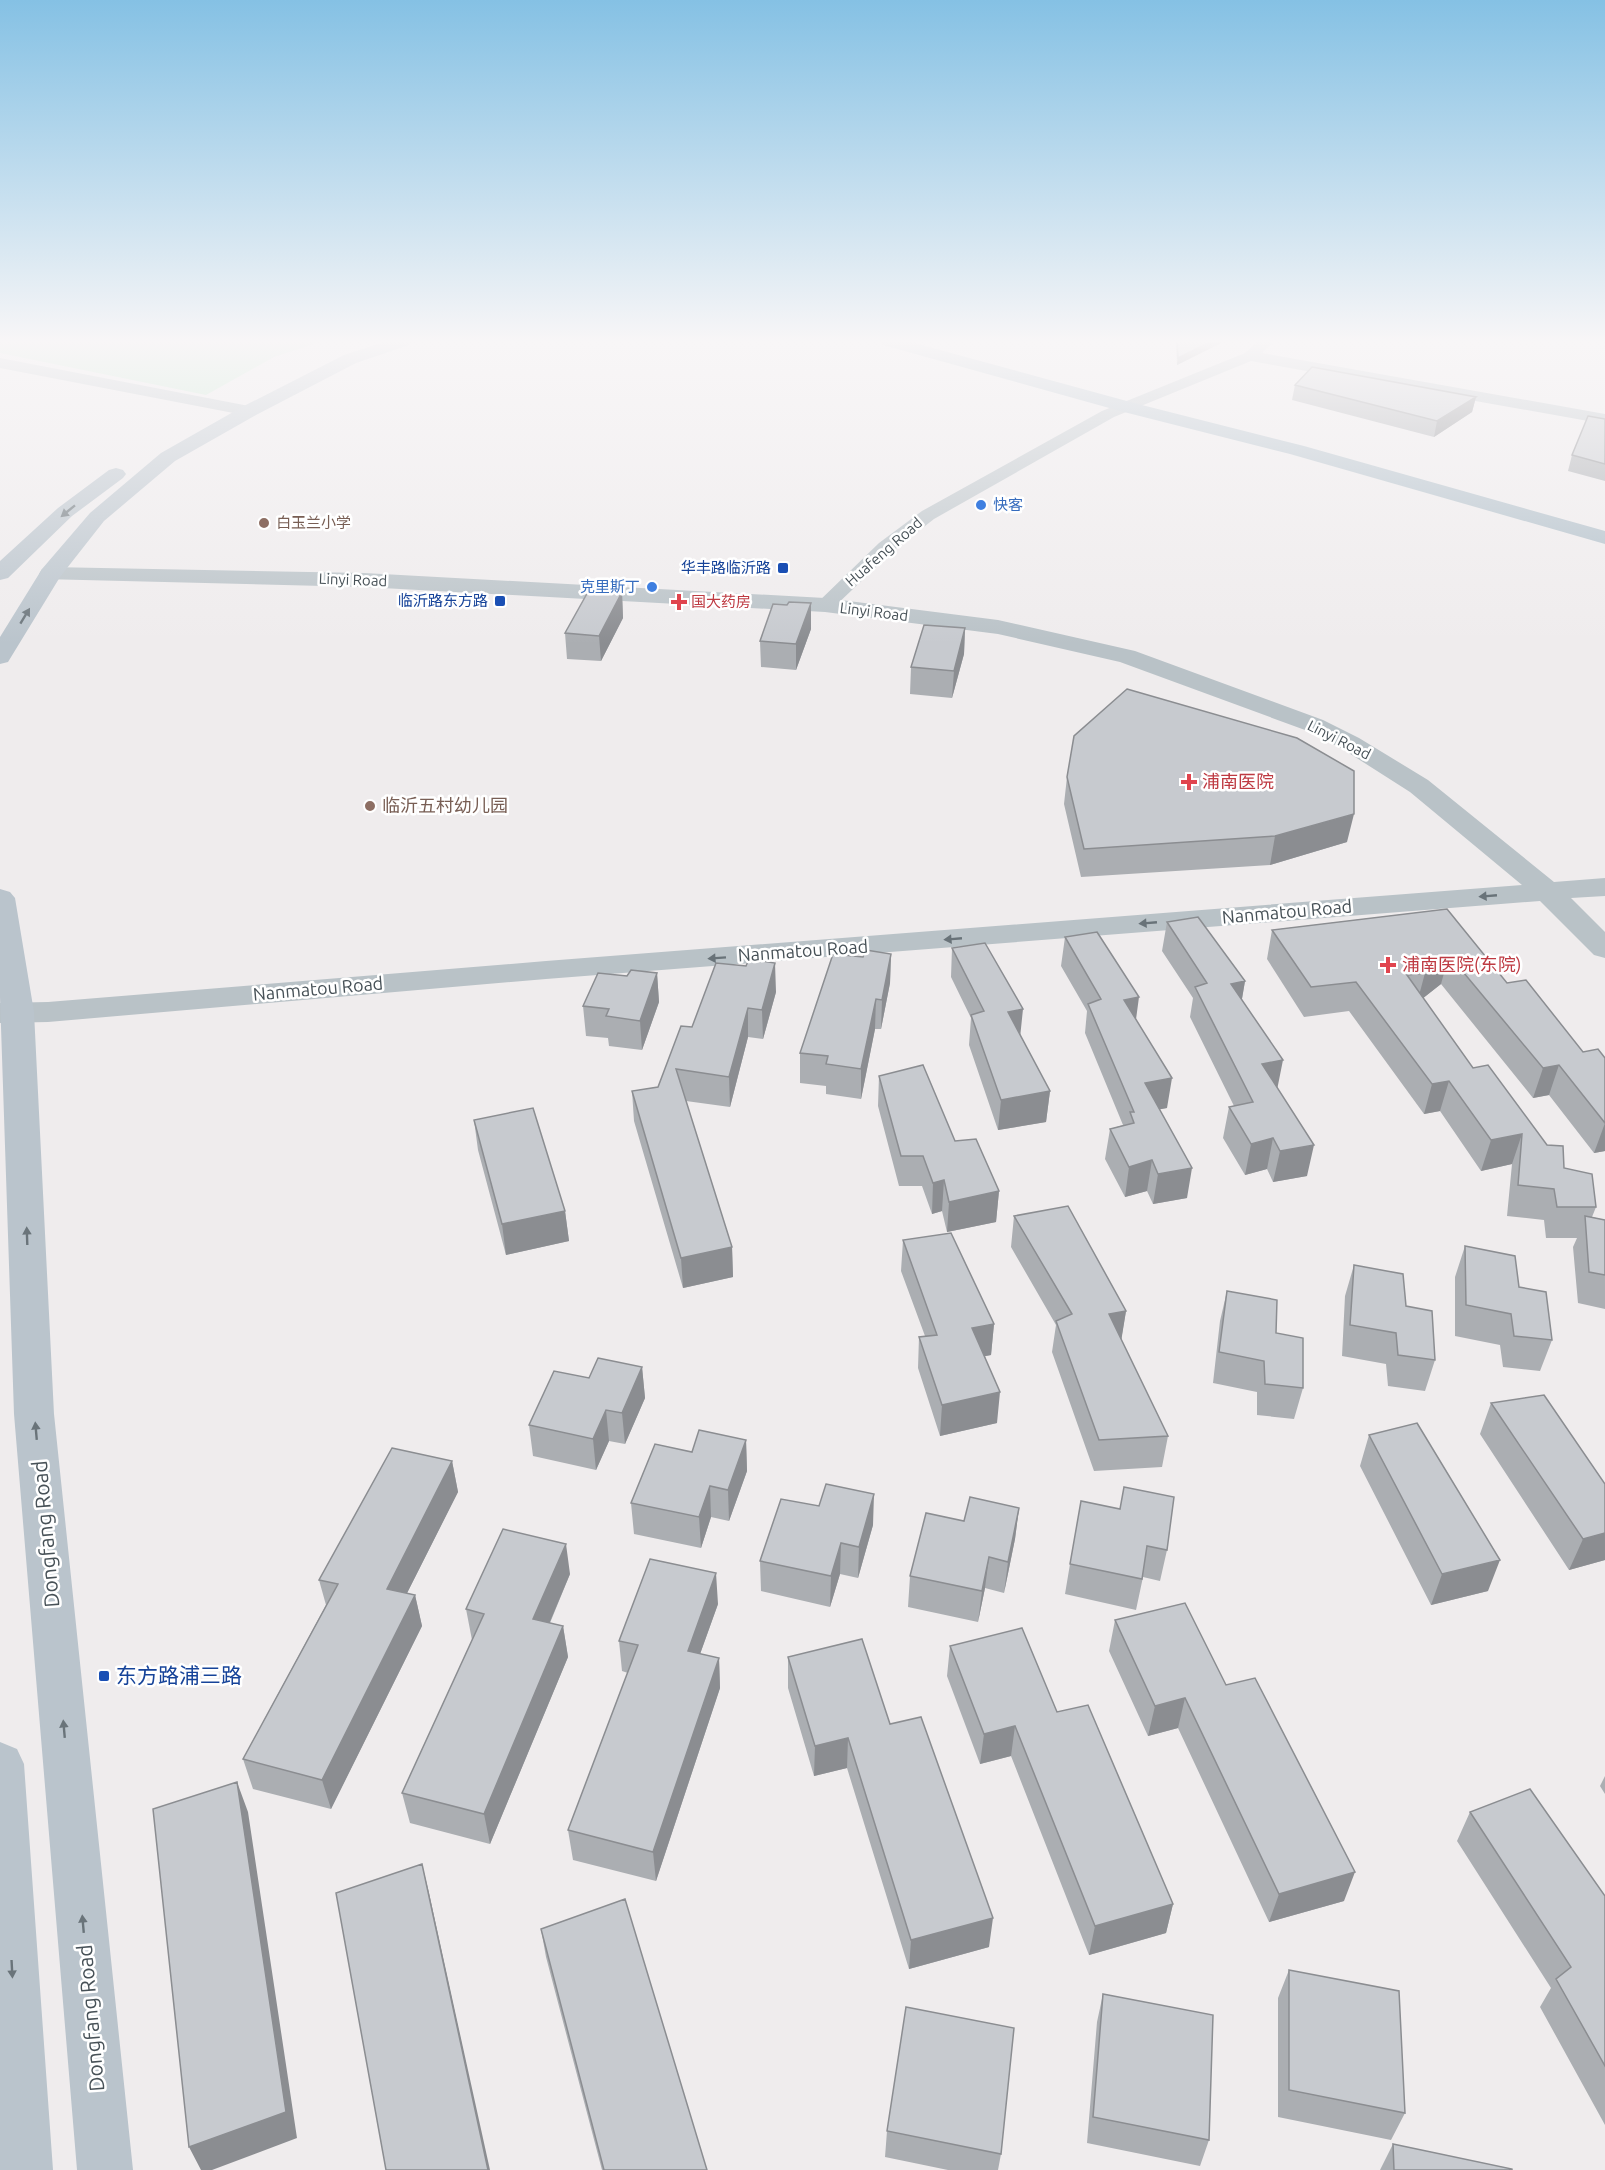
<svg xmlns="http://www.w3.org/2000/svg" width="1605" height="2170" font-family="Ubuntu,'Noto Sans SC',sans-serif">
<rect width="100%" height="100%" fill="#efeced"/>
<path fill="#bfe8cc" d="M0 341H323L274 357 206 395 0 353Z"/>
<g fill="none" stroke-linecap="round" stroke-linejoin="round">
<path fill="#b9c2c7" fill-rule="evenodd" d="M1258 341H1274L1262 353 1605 414V424L1251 361 1114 417 934 519 893 551 832 609H818L815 605 879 543 922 511 1102 411 1245 353Z
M0 358 249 406 257 411 249 416 0 368Z"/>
<path fill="#b9c2c7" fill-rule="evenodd" d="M50 567 364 573 825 598 998 620 1135 651 1323 720 1359 738 1428 780 1554 882 1605 878V896L1571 898 1605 932V958L1594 955 1540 901 546 979 48 1022 0 1023V1003L48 1002 546 961 1522 885 1410 792 1341 748 1305 730 1120 662 998 634 825 612 364 587 42 579 39 574 42 569Z"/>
<path fill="#bac4cc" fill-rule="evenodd" d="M387 341H412L409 345 356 363 256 415 175 461 104 521 60 577 8 662 0 664V637L42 569 90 513 161 453 242 407 344 355Z
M116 468 123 470 126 474 123 478 72 516 8 578 0 580V561L58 508 109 470Z
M0 889 10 892 15 898 34 1012 54 1414 133 2170H77L14 1414 0 997Z
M0 1742 17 1749 24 1764 53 2170H0Z"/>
<path fill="#afbec8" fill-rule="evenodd" d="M880 341H907L1134 403 1304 446 1605 531V544L1290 454 1120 411 883 345Z"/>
</g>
<path fill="#abaeb2" d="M1176 341H1225L1177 365Z
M1295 385 1476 397 1472 412 1434 437 1292 400Z
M1605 419V481L1568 471 1572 455Z
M622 592 623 618 601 661 567 659 565 633Z
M811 603V629L796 670 761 667 760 641 787 605Z
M965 628 964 654 952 698 910 694 911 667Z
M1067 777 1347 842 1270 865 1081 877 1064 804Z
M1447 909 1507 983 1583 1052 1605 1058V1151L1594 1153 1549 1095 1533 1098 1441 984 1423 998 1473 1068 1564 1168 1596 1207 1592 1217 1605 1220V1309L1578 1303 1573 1247 1577 1238H1546L1544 1220 1507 1216 1512 1164 1481 1171 1440 1111 1424 1114 1349 1011 1304 1017 1267 959 1272 930Z
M1167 922 1245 981 1242 999 1277 1088 1307 1176 1273 1182 1267 1169 1245 1175 1223 1138 1229 1107 1234 1106 1190 1017 1193 998 1162 951Z
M1065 937 1136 1019 1167 1108 1160 1109 1187 1198 1153 1204 1147 1191 1125 1197 1105 1159 1110 1129 1123 1125 1085 1033 1087 1011 1061 966Z
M952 948 1050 1091 1046 1122 998 1130 969 1045 971 1018 951 977Z
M891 954 890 983 881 1029H875L861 1099 826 1094V1086L800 1083V1053L863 957Z
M657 973 659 1002 642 1050 609 1046 608 1038 586 1036 583 1006 627 976Z
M776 992 763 1039 748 1037 730 1107 686 1101 732 1247 733 1277 683 1288 634 1121 632 1091 658 1087 692 1027Z
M879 1076 955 1141 999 1191 996 1222 947 1232 942 1211 932 1214 922 1186H899L878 1106Z
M474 1120 565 1211 569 1241 506 1255 478 1150Z
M1014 1216 1126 1311 1121 1340 1168 1436 1162 1467 1094 1471 1052 1352 1056 1325 1011 1247Z
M903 1240 994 1324 991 1355 985 1356 997 1423 940 1436 918 1368 919 1337 925 1336 901 1271Z
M1465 1246 1519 1287 1552 1340 1540 1371 1503 1367 1500 1345 1455 1336V1277Z
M1354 1265 1406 1306 1435 1360 1425 1391 1388 1386 1386 1364 1342 1356 1345 1296Z
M1227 1291 1276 1333 1303 1388 1294 1419 1257 1415V1392L1213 1383 1220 1321Z
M642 1367 645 1398 625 1444 609 1441 596 1470 533 1456 529 1425 589 1378Z
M1491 1403 1605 1484V1560L1569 1570 1480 1434Z
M1369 1435 1488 1591 1431 1605 1360 1466Z
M746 1440 747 1471 729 1521 711 1517 701 1548 634 1534 631 1503 692 1452Z
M452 1461 458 1492 407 1593 415 1595 422 1626 331 1809 253 1789 243 1759 326 1605 319 1580Z
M1124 1487 1167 1550 1160 1581 1143 1577 1136 1610 1065 1594 1070 1564 1120 1509Z
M819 1506 873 1525 858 1578 840 1574 830 1607 761 1591 760 1561Z
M1019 1508 1015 1539 1004 1593 985 1588 978 1622 908 1607 910 1576 964 1521Z
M570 1574 550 1623 563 1626 568 1657 490 1844 410 1823 402 1793 472 1640 466 1609Z
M718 1604 700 1654 719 1658 720 1688 656 1881 573 1860 568 1830 628 1673 622 1671 619 1641Z
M1115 1620 1226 1685 1344 1901 1269 1922 1178 1728 1148 1736 1109 1651Z
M950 1646 1057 1712 1173 1904 1166 1933 1089 1955 1011 1756 980 1764 947 1676Z
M788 1657 890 1724 989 1947 909 1969 847 1768 814 1776 788 1688Z
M1605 1776V1794L1600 1786Z
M1470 1812 1605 1896V2125L1540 2007 1551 1988 1457 1841Z
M541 1929 707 2170H602L546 1957Z
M1289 1970 1405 2113 1391 2140 1278 2117V1998Z
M1103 1994 1209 2140 1200 2166 1087 2143 1097 2022Z
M887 2131 1001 2154 998 2170H948L885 2157Z
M1393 2144 1512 2170H1380Z"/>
<path fill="#8b8d91" d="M1212 341H1225L1177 365 1178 358Z
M1476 397 1472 412 1434 437 1437 421Z
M622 592 623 618 601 661 599 636Z
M811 603V629L796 670V644Z
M965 628 964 654 952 698 954 671Z
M1354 814 1347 842 1270 865 1275 836Z
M891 954 890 983 881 1029 882 1000Z
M1449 955 1441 984 1417 1003 1425 973Z
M775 963 776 992 763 1039 762 1010Z
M657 973 659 1002 642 1050 640 1021Z
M1245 981 1240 1010 1231 984Z
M1139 997 1135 1027 1124 1000Z
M876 999 875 1029 861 1099V1069Z
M748 1008V1037L730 1107 729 1077Z
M1023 1009 1020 1038 1008 1012Z
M1283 1060 1277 1090 1262 1064Z
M1559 1065 1549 1095 1533 1098 1543 1068Z
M1172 1078 1167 1108 1140 1113 1145 1083Z
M1449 1081 1440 1111 1424 1114 1432 1084Z
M1050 1091 1046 1122 998 1130 1001 1100Z
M1605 1123V1151L1594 1153Z
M1522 1134 1512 1164 1481 1171 1491 1140Z
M1273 1138 1267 1169 1245 1175 1251 1144Z
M1314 1145 1307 1176 1273 1182 1280 1151Z
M1152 1160 1147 1191 1125 1197 1129 1167Z
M1192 1168 1187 1198 1153 1204 1158 1174Z
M944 1180 942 1211 932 1214 933 1183Z
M999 1191 996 1222 947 1232 949 1202Z
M565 1211 569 1241 506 1255 502 1224Z
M732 1247 733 1277 683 1288 681 1258Z
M1126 1311 1121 1342 1109 1314Z
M994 1324 991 1355 970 1359 972 1328Z
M642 1367 645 1398 625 1444 622 1413Z
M1000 1392 997 1423 940 1436 942 1405Z
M606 1410 609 1441 596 1470 593 1439Z
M746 1440 747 1471 729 1521 728 1490Z
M452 1461 458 1492 394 1619 387 1589Z
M710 1486 711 1517 701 1548 699 1517Z
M874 1494 873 1525 858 1578 859 1547Z
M1019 1508 1015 1539 1004 1593 1008 1562Z
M1605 1533V1560L1569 1570 1583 1539Z
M841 1543 840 1574 830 1607 831 1576Z
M566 1544 570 1574 538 1650 533 1619Z
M989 1557 985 1588 978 1622 982 1591Z
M1500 1560 1488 1591 1431 1605 1442 1574Z
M716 1573 718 1604 690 1682 688 1651Z
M415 1595 422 1626 331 1809 322 1780Z
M563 1626 568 1657 490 1844 484 1814Z
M719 1658 720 1688 656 1881 653 1852Z
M1185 1698 1178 1728 1148 1736 1155 1706Z
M1015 1726 1011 1756 980 1764 984 1734Z
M848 1738 847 1768 814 1776 815 1746Z
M237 1782 248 1812 297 2138 212 2170H201L189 2147Z
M422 1864 429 1893 490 2170H488Z
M1355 1872 1344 1901 1269 1922 1279 1894Z
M1173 1904 1166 1933 1089 1955 1095 1926Z
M993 1918 989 1947 909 1969 911 1940Z"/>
<path fill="#c7cacf" stroke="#8b8d91" stroke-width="1.5" d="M1177 341H1212L1178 358Z
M1312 367 1476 397 1437 421 1295 385Z
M1588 416 1605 419V464L1572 455Z
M589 590 622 592 599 636 565 633Z
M789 602 811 603 796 644 760 641 773 604 787 605Z
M924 625 965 628 954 671 911 667Z
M1127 689 1297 738 1354 771V814L1275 836 1084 849 1067 777 1074 736Z
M1447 909 1507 983 1526 980 1583 1052 1598 1049 1605 1058V1123L1559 1065 1543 1068 1449 955 1425 973 1407 975 1473 1068 1488 1065 1547 1145 1563 1146 1564 1168 1592 1174 1596 1207H1557L1554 1189 1518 1185 1522 1134 1491 1140 1449 1081 1432 1084 1356 982 1311 987 1272 930Z
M1198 917 1245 981 1231 984 1283 1060 1262 1064 1314 1145 1280 1151 1273 1138 1251 1144 1229 1107 1253 1102 1195 987 1207 983 1167 922Z
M1097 932 1139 997 1124 1000 1172 1078 1145 1083 1192 1168 1158 1174 1152 1160 1129 1167 1110 1129 1134 1123 1130 1112H1134L1088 1004 1101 999 1065 937Z
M985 943 1023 1009 1008 1012 1050 1091 1001 1100 971 1015 984 1011 952 948Z
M866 950 891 954 882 1000 876 999 861 1069 826 1064 828 1056 800 1053 833 954 863 957Z
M749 959 775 963 762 1010 748 1008 729 1077 676 1069 732 1247 681 1258 632 1091 658 1087 681 1026 692 1027 716 963 746 966Z
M631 970 657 973 640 1021 606 1016 609 1009 583 1006 598 973 627 976Z
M923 1065 955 1141 976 1139 999 1191 949 1202 944 1180 933 1183 923 1156H901L879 1076Z
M533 1108 565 1211 502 1224 474 1120Z
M1068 1206 1126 1311 1109 1314 1168 1436 1099 1440 1056 1321 1072 1314 1014 1216Z
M1585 1216 1605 1220V1275L1589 1272Z
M951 1233 994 1324 972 1328 1000 1392 942 1405 919 1337 937 1335 903 1240Z
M1465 1246 1515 1256 1519 1287 1546 1292 1552 1340 1514 1336 1511 1314 1466 1305Z
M1354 1265 1403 1274 1406 1306 1432 1311 1435 1360 1398 1355 1396 1333 1350 1325Z
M1227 1291 1277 1300 1276 1333 1303 1338V1388L1265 1384 1264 1361 1219 1352Z
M598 1358 642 1367 622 1413 606 1410 593 1439 529 1425 554 1371 589 1378Z
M1544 1395 1605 1484V1533L1583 1539 1491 1403Z
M1417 1423 1500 1560 1442 1574 1369 1435Z
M699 1430 746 1440 728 1490 710 1486 699 1517 631 1503 655 1444 692 1452Z
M392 1448 452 1461 387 1589 415 1595 322 1780 243 1759 338 1584 319 1580Z
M826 1484 874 1494 859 1547 841 1543 831 1576 760 1561 781 1499 819 1506Z
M1124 1487 1174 1497 1167 1550 1147 1546 1142 1579 1070 1564 1081 1501 1120 1509Z
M970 1497 1019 1508 1008 1562 989 1557 982 1591 910 1576 926 1513 964 1521Z
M503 1529 566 1544 533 1619 563 1626 484 1814 402 1793 484 1614 466 1609Z
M650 1559 716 1573 688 1651 719 1658 653 1852 568 1830 638 1645 619 1641Z
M1185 1603 1226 1685 1255 1678 1355 1872 1279 1894 1185 1698 1155 1706 1115 1620Z
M1022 1628 1057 1712 1088 1705 1173 1904 1095 1926 1015 1726 984 1734 950 1646Z
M862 1639 890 1724 921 1717 993 1918 911 1940 848 1738 815 1746 788 1657Z
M237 1782 286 2112 189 2147 153 1809Z
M1530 1789 1605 1896V2066L1556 1979 1571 1967 1470 1812Z
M422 1864 488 2170H386L336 1893Z
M625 1899 707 2170H604L541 1929Z
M1289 1970 1399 1991 1405 2113 1289 2090Z
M1103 1994 1213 2015 1209 2140 1093 2117Z
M906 2007 1014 2028 1001 2154 887 2131Z
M1393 2144 1512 2169V2170H1394Z"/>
<defs><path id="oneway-solid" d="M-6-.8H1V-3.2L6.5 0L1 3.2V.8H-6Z" transform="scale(1.5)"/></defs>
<g fill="#6a747a">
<use href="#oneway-solid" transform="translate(68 511) rotate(141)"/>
<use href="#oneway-solid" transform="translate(25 616) rotate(-59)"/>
<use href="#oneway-solid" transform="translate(27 1236) rotate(-92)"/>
<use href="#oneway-solid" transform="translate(36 1431) rotate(-95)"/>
<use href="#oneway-solid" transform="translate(64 1729) rotate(-95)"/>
<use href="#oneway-solid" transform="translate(83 1924) rotate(-95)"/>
<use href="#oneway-solid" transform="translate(12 1969) rotate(87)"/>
</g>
<g fill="#697379">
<use href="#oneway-solid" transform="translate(1488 896) rotate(175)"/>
<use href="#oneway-solid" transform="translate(1148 923) rotate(175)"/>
<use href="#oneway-solid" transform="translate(953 939) rotate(175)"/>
<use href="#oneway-solid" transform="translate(717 958) rotate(176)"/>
</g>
<linearGradient id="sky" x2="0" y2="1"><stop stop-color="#85c1e4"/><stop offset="0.53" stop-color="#f8f6f7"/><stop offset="1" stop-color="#f8f6f7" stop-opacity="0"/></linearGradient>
<rect width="1605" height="644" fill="url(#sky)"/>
<g fill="#3f7fe0" stroke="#fff" stroke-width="2">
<circle cx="981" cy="505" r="6"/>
<circle cx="652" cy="587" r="6"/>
</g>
<g fill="#8d6e63" stroke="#fff" stroke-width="2">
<circle cx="264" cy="523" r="6"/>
<circle cx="370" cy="806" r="6"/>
</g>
<g fill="#1a4fb4" stroke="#fff" stroke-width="2">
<rect x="777" y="562" width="12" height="12" rx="3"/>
<rect x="494" y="595" width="12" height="12" rx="3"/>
<rect x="98" y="1670" width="12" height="12" rx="3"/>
</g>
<g fill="#e0444e" stroke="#fff" stroke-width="2">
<path d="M676 593h6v6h6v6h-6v6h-6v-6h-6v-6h6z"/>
<path d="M1186 773h6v6h6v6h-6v6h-6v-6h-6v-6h6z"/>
<path d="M1385 956h6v6h6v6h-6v6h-6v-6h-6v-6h6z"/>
</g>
<g text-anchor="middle" stroke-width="5" stroke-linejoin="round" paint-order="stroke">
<g font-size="15" fill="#366cbe" stroke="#fff" text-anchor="start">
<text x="993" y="510">快客</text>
<text x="640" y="592" text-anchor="end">克里斯丁</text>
</g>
<g font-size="15" fill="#785e54" stroke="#fff" text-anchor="start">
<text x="276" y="528">白玉兰小学</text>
</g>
<g font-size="15" fill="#475157" stroke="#fff">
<text transform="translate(884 552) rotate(-41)" y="5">Huafeng Road</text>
<text transform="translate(353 580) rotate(2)" y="5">Linyi Road</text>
<text transform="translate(874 612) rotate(7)" y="5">Linyi Road</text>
<text transform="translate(1339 740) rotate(27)" y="5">Linyi Road</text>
</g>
<g font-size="15" fill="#164399" stroke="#fff" text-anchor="end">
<text x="771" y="573">华丰路临沂路</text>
<text x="488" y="606">临沂路东方路</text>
</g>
<g font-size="15" fill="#be3a42" stroke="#fff" text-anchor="start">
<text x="691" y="607">国大药房</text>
</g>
<g font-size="18" fill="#be3a42" stroke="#fff" text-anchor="start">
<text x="1202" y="788">浦南医院</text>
<text x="1402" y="971">浦南医院(东院)</text>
</g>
<g font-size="18" fill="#785e54" stroke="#fff" text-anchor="start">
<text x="382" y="812">临沂五村幼儿园</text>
</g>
<g font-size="18" fill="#475157" stroke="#fff">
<text transform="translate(1287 912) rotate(-5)" y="6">Nanmatou Road</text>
<text transform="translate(803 951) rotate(-4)" y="6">Nanmatou Road</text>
<text transform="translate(318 989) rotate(-5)" y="6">Nanmatou Road</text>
</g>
<g font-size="21" fill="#475157" stroke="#fff">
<text transform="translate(46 1534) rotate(-95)" y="7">Dongfang Road</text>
<text transform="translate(91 2018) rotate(-95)" y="7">Dongfang Road</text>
</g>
<g font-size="21" fill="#164399" stroke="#fff" text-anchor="start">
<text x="116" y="1683">东方路浦三路</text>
</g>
</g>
</svg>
